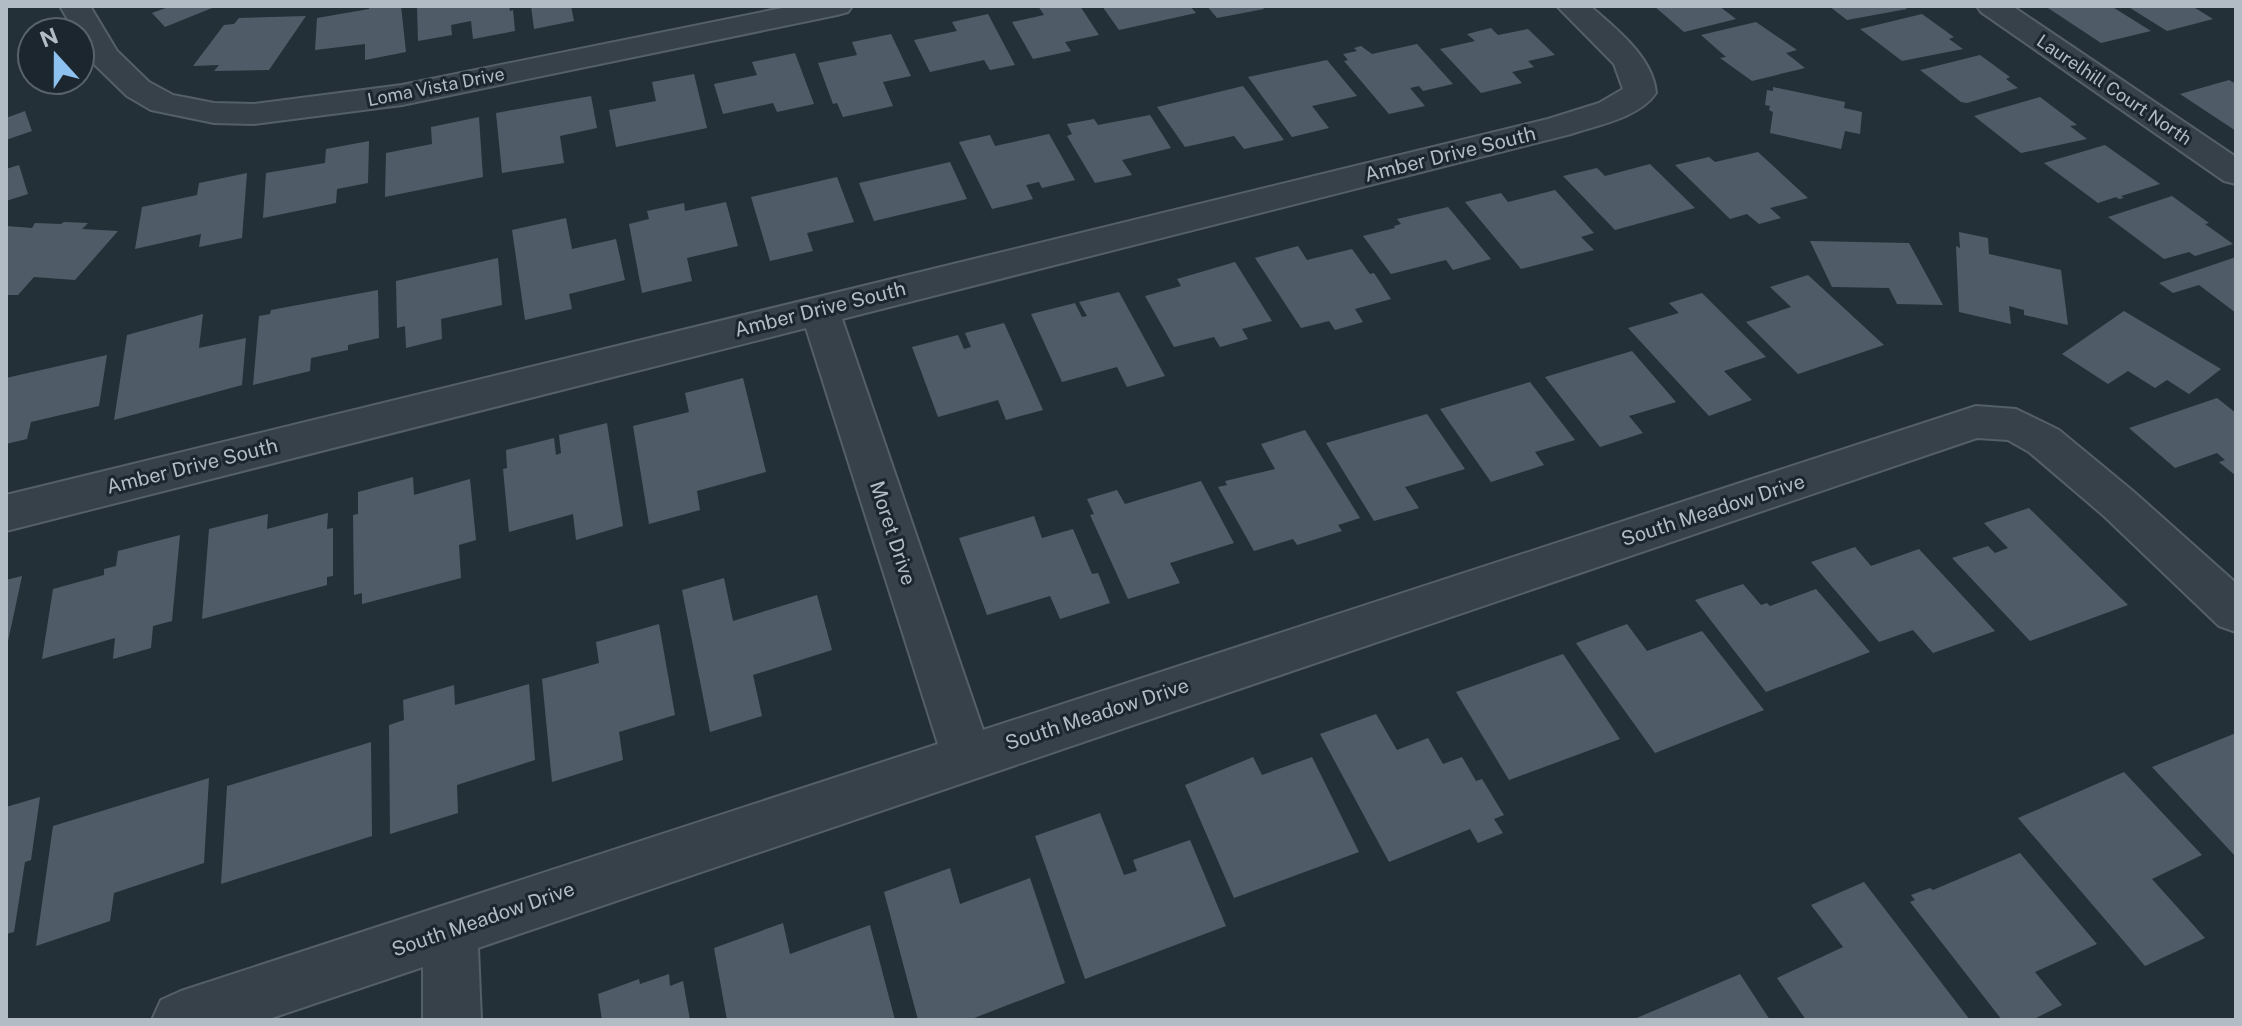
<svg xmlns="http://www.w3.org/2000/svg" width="2242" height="1026" font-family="'Public Sans',sans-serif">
<rect width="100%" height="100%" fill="#243038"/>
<path fill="#4f5c67" d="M171 6H217L165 27 152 13Z
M369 6H401L406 52 365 60V44L315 50 317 18 369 9Z
M417 6H509L510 11 513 10 515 31 473 39 471 21 451 25 452 35 418 41Z
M531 6H571L574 21 534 29Z
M1038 6H1080L1099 35 1065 42 1071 51 1033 59 1012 22 1044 15Z
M1102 6H1190L1196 13 1119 30Z
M1207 6H1262L1264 9 1217 18Z
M1654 6H1719L1736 19 1684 32Z
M1829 6H1903L1907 9 1847 20Z
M2045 6H2111L2151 31 2101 43Z
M2127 6H2192L2213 19 2167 31Z
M988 14 1015 65 990 70 984 60 930 72 914 40 957 31 952 22Z
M1922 14 1954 37 1949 39 1963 49 1902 61 1860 29Z
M306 16 269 70 214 71 219 65 193 66 224 25 234 24 239 18Z
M1756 22 1797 50 1786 53 1805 68 1752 81 1720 58 1726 57 1701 35Z
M1491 28 1498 35 1528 29 1555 55 1528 61 1534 67 1512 72 1522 83 1481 93 1440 49 1475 41 1467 34Z
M891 34 911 76 883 82 893 106 843 117 837 103 833 104 818 63 857 55 852 42Z
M1417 44 1453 84 1423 91 1419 86 1410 88 1425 106 1389 114 1344 61 1348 60 1343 54 1357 51 1354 48 1361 46 1372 54Z
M795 53 814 104 777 112 773 103 723 114 714 84 757 75 752 62Z
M1980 55 2010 77 2006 79 2018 88 1967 103 1961 102 1920 70Z
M1327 60 1357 96 1312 106 1329 128 1292 137 1248 77Z
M694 74 707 128 616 147 609 110 656 101 652 82Z
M2229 80 2236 84V131L2180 94Z
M1243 86 1284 140 1244 149 1234 136 1185 147 1157 107Z
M1773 87 1845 102 1844 108 1862 112 1860 134 1845 131 1841 149 1770 133 1773 112 1769 110 1770 106 1765 105 1767 90 1773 91Z
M591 96 597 128 560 136 564 163 502 173 496 113Z
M2040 97 2077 125 2070 126 2087 139 2021 153 1974 116Z
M25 111 32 131 6 140V118Z
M1150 115 1171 148 1122 160 1132 175 1095 183 1067 136 1072 134 1067 124 1094 119 1098 125Z
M479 117 483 177 385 197 386 153 432 144 431 127Z
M1049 134 1075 180 1042 188 1039 182 1026 185 1033 199 992 209 959 142 990 135 995 146Z
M369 141 368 183 337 189 336 203 263 218 266 173 325 163 326 149Z
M2105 145 2160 184 2121 196 2124 198 2119 199 2116 197 2098 203 2044 163Z
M1758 152 1808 198 1770 208 1781 218 1759 224 1747 214 1730 219 1675 165 1709 157 1715 162Z
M950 162 967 199 874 221 859 183Z
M1650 164 1695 208 1615 230 1563 176 1597 168 1605 176Z
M19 165 28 194 6 201V169Z
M247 173 242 238 199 247 201 234 135 249 142 207 197 195 199 183Z
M837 177 854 222 807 233 813 251 770 261 751 197Z
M1555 190 1594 233 1581 237 1594 250 1521 269 1465 202 1501 193 1508 202Z
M2172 196 2209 223 2205 224 2233 244 2195 256 2189 252 2164 259 2108 217Z
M726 202 738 246 687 258 692 281 642 293 629 224 649 219 647 211 684 203 685 211Z
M1448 207 1491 259 1453 270 1446 260 1391 274 1363 236 1395 228 1394 226 1401 224 1397 219Z
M566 218 572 249 616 239 625 280 569 294 572 309 525 320 512 230Z
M64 222 88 223 82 229 118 231 75 280 34 277 18 295H6V226L32 228 35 223 61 224Z
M1959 232 1988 238 1989 254 2061 270 2068 325 2024 315V310L2009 306 2011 324 1959 312 1956 246 1960 248Z
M1810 241 1909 243 1943 305 1897 304 1889 288 1832 287Z
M1298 246 1307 260 1352 249 1370 274 1374 273 1391 299 1355 309 1363 322 1335 330 1329 321 1301 328 1255 258Z
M2236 257V313L2199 285 2173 293 2159 283Z
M498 258 502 305 441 319 442 339 406 348 405 326 397 328 396 281Z
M1235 262 1272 321 1242 329 1248 339 1220 347 1214 337 1174 347 1145 296 1181 286 1177 279Z
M1808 275 1884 345 1798 374 1746 322 1791 307 1770 287Z
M378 290 379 338 348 345V350L311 358 310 371 253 385 259 316 270 314 271 310Z
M1119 292 1165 376 1127 387 1117 367 1062 382 1031 314 1075 303 1082 317 1087 316 1079 302Z
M1702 293 1766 357 1724 371 1752 400 1709 416 1628 328 1679 313 1669 303Z
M2124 311 2221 369 2189 394 2167 380 2155 388 2128 371 2108 384 2062 354Z
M203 314 199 348 246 338 242 385 114 420 127 335Z
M1004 323 1043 410 1006 420 998 400 938 417 912 347 958 335 964 349 971 347 965 333Z
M1632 351 1676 402 1629 416 1643 433 1600 447 1545 377Z
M107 355 99 406 31 422 27 439 6 444V378Z
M743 378 766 472 697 491 700 510 649 524 633 426 689 412 685 393Z
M1530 382 1575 440 1535 452 1544 465 1491 482 1440 409Z
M2217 398 2236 413V476L2219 462 2225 460 2217 453 2175 468 2129 428Z
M1427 414 1465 469 1405 487 1419 508 1374 521 1326 443Z
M607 423 623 526 576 540 573 514 509 532 503 469 507 468 506 450 554 438 556 455 561 453 559 435Z
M1305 430 1360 518 1338 525 1342 531 1297 545 1293 539 1254 551 1218 487 1227 485 1225 481 1275 469 1261 444Z
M413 477 414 495 470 479 476 540 459 545 461 578 362 604V593L354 595 353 515 358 514V492Z
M1201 481 1234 543 1170 563 1180 583 1128 599 1090 515 1094 514 1087 499 1117 490 1125 504Z
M2029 508 2128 605 2030 641 1952 558 1988 546 1995 553 2008 548 1984 523Z
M328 513 327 529 333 528V576L327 577V585L202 619 209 529 268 514 267 529Z
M1034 516 1042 538 1073 529 1092 574 1098 573 1110 603 1060 619 1050 596 987 615 959 538Z
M180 535 172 621 153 626 151 648 113 659 115 638 42 659 53 589 104 575V569L116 566 118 551Z
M1855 547 1871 566 1919 549 1995 631 1933 653 1913 630 1879 642 1811 562Z
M22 576 7 646H6V580Z
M724 578 733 621 817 595 832 650 753 675 762 716 710 732 682 590Z
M1743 584 1761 605 1767 603 1770 606 1816 589 1870 652 1766 692 1695 600Z
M659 624 675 715 619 732 623 760 552 782 542 679 599 663 596 642Z
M1627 624 1647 651 1702 631 1764 710 1655 753 1576 643Z
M1563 654 1620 739 1509 780 1456 692Z
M529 684 535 760 457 785 458 813 390 834 389 725 404 720 403 700 454 685 455 705Z
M1376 714 1397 750 1428 738 1443 764 1462 757 1476 781 1482 779 1504 815 1494 819 1503 833 1478 843 1470 829 1389 862 1320 734Z
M2236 733V857L2152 767Z
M371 742 372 836 221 884 227 786Z
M1253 757 1262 775 1312 757 1359 852 1234 898 1185 785Z
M2124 772 2202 855 2152 879 2205 938 2145 966 2018 818Z
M209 778 204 863 114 893 110 921 36 946 53 826Z
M40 797 31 860 25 862 14 932 6 934V807Z
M1100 813 1124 875 1137 871 1133 860 1190 840 1226 926 1085 979 1035 836Z
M2020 853 2097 944 2035 972 2062 1005 2032 1020H2002L1910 902 1915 900 1911 895 1930 888 1933 890Z
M950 868 960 904 1030 878 1065 983 969 1020H918L884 892Z
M1864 882 1970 1020H1806L1777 978 1843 947 1811 905Z
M783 923 790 954 870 925 895 1020H727L714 948Z
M669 974 670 986 683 981 690 1020H602L598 994 639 979 640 984Z
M1740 974 1770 1020H1632Z"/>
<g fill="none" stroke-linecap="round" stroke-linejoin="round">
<defs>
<path id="minor" d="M60 6H90L117 51 149 82 173 95 214 103 254 104 402 85 792 6H852L848 12 837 15 402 105 254 124 214 123 151 110 127 96 93 63 80 41V32H75Z
M1557 6H1590C1616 29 1653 57 1656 93 1639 118 1598 125 1571 134L842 319 983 730 1976 406 2016 409 2059 430 2134 492 2236 583V632L2219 626 2104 516 2029 452 2008 440 1977 438 478 948 481 1020H423V967L266 1020H152L161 1000 181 991 938 744 806 328 6 531V495L1548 119 1599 103 1623 89 1614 64Z
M1977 6H2012L2236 157V184L2224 181 1981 12Z"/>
</defs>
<use href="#minor" stroke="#555f67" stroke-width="4"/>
<use href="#minor" fill="#374149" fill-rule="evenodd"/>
</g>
<g text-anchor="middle" stroke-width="6" stroke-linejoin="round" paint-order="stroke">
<g font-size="18" fill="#b2bcc5" stroke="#1c262e">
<text transform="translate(436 87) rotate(-11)" y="6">Loma Vista Drive</text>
<text transform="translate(2114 90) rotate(34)" y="6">Laurelhill Court North</text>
</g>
<g font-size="20" fill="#b2bcc5" stroke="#1c262e">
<text transform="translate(1450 154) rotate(-14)" y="7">Amber Drive South</text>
<text transform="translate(820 309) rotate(-14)" y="7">Amber Drive South</text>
<text transform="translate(192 466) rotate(-14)" y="7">Amber Drive South</text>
<text transform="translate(1713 510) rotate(-18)" y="7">South Meadow Drive</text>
<text transform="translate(893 533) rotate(72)" y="7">Moret Drive</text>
<text transform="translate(1097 714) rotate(-18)" y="7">South Meadow Drive</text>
<text transform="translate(483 919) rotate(-19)" y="7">South Meadow Drive</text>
</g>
</g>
<rect width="2242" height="1026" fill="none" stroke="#b2bcc5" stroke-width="16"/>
<g transform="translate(56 56) rotate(339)"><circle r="38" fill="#1c262e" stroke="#58626a" stroke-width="2"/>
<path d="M0-6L14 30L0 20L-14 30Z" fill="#8dc1ef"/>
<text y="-12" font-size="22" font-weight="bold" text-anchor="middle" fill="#b2bcc5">N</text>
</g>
</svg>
